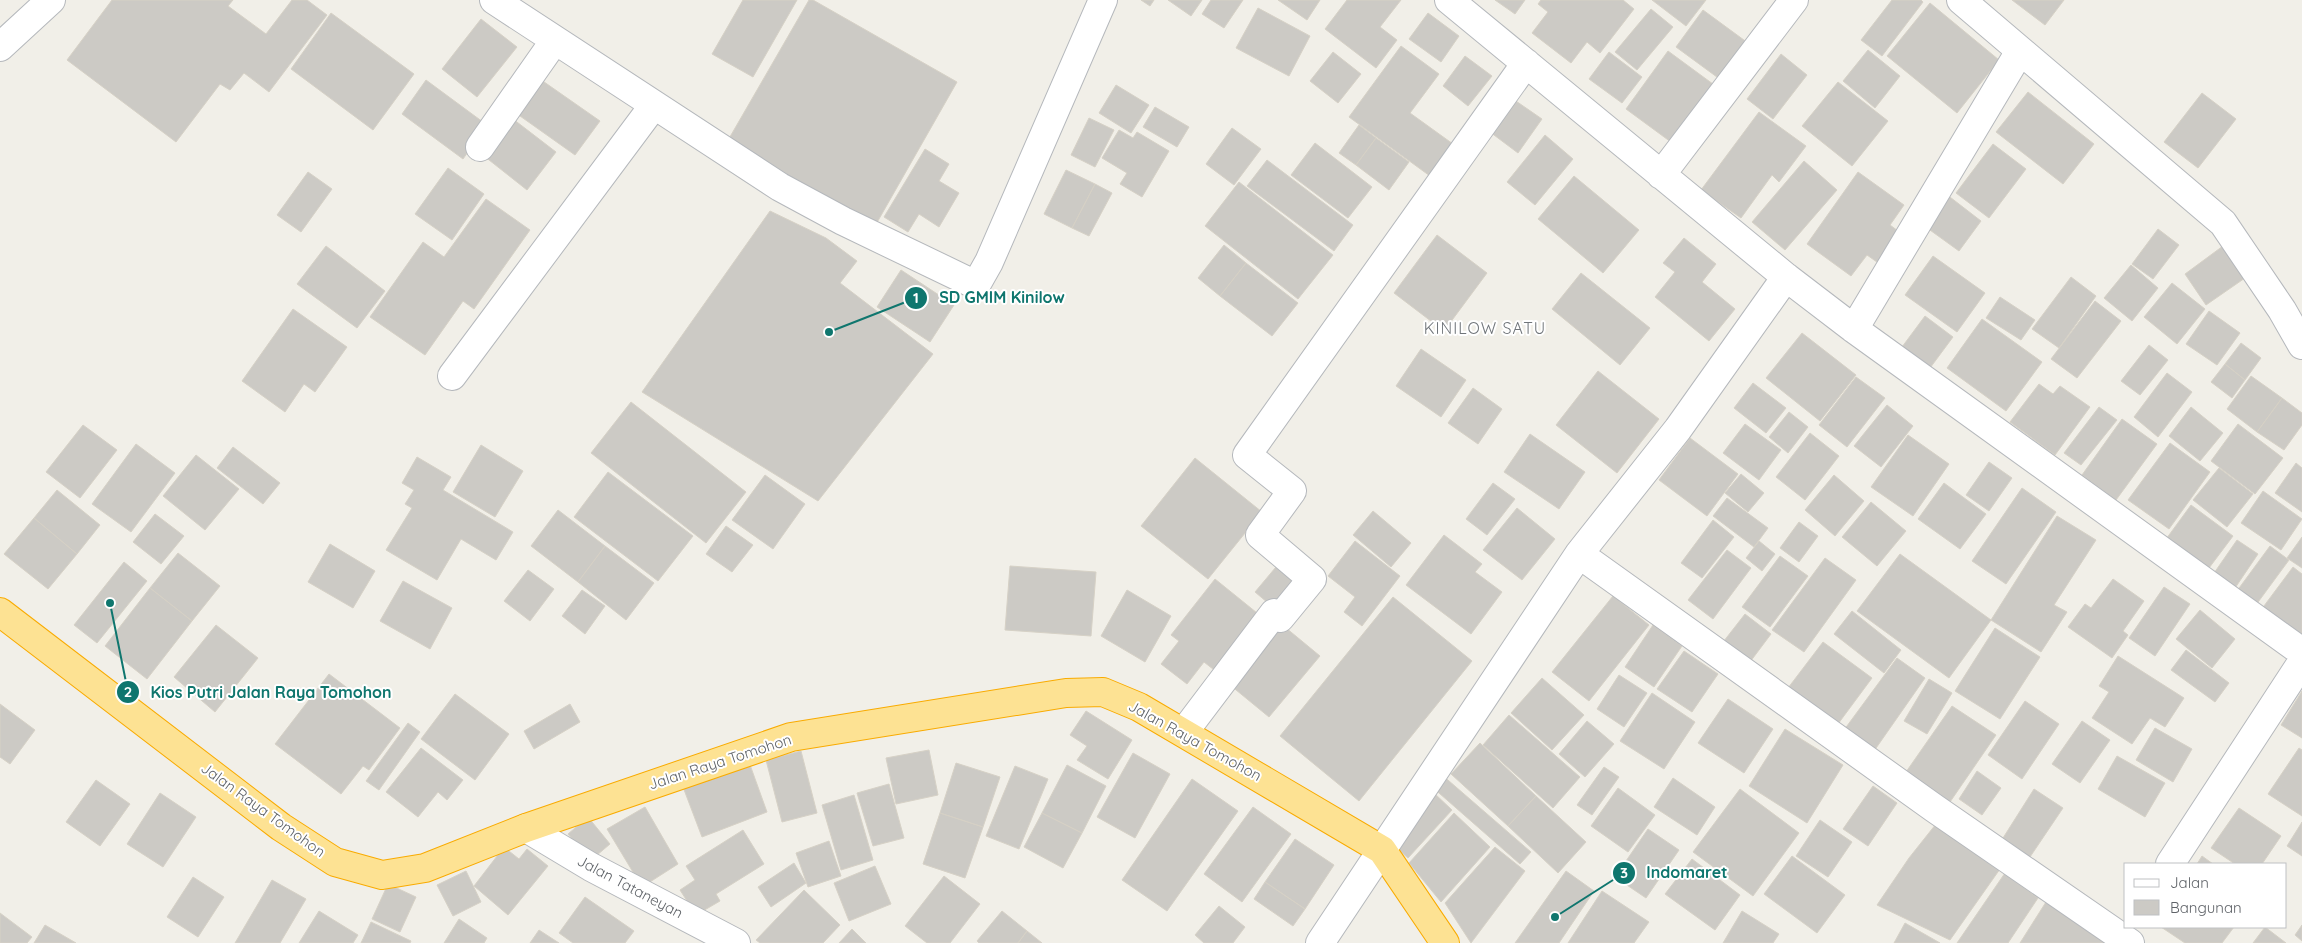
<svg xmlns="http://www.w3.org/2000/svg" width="2302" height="943" font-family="Quicksand,sans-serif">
<rect width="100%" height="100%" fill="#f1efe8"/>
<path fill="#cccac5" stroke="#d6d1c6" d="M112 0H233L228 6 266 34 292 0H307L327 15 269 92 244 73 230 90 220 84 176 142 67 60Z
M743 0H797L753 77 712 54Z
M809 0H813L957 82 875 226 727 142Z
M1141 0H1154L1150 6Z
M1168 0H1202L1191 16Z
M1211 0H1243L1224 28 1202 14Z
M1278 0H1320L1307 20Z
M1401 0 1380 27 1397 40 1376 68 1325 29 1347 0Z
M1495 0H1525L1515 14Z
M1541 0H1623L1634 9 1600 53 1587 42 1571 63 1532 33 1548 12 1538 4Z
M1652 0H1706L1686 26Z
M1892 0H1921L1923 2 1882 56 1861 40Z
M2012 0H2064L2045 25Z
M1930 3 1999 60 1957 113 1887 56Z
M1258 8 1310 36 1289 76 1236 48Z
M1651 9 1673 27 1637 70 1615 52Z
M1703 10 1748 43 1721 80 1676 47Z
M331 13 414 74 373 130 291 69Z
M1428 13 1459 36 1441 62 1409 39Z
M481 19 517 47 477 97 442 69Z
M1401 46 1439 74 1410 113 1453 144 1430 176 1349 117Z
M1868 50 1900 76 1875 108 1843 81Z
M1668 51 1717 87 1675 145 1626 109Z
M1333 52 1361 74 1338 103 1310 81Z
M1609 52 1642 77 1622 103 1589 79Z
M1781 54 1807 75 1773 119 1747 99Z
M1465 56 1492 76 1468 106 1443 86Z
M537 77 600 121 575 155 513 111Z
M426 80 487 125 463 159 402 114Z
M1838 82 1888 121 1852 166 1802 126Z
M1116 85 1149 105 1131 133 1099 113Z
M2028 92 2094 144 2063 184 1996 132Z
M2202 93 2236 119 2198 168 2164 142Z
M1513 99 1542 119 1518 153 1490 132Z
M1155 107 1189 127 1177 147 1143 127Z
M1759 112 1806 146 1779 182 1772 175 1741 218 1701 190Z
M1089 118 1114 130 1095 167 1071 155Z
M513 119 556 152 527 190 484 156Z
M1359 125 1376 138 1356 165 1339 153Z
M1232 128 1261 149 1234 185 1206 164Z
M1119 130 1133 138 1137 132 1169 151 1142 197 1120 184 1127 173 1102 158Z
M1545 135 1573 159 1535 205 1507 182Z
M1376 138 1409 162 1389 190 1356 165Z
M1315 143 1372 187 1348 218 1291 175Z
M1993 144 2026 169 1989 218 1956 193Z
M925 149 949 164 939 181 959 193 939 227 919 214 908 232 884 217Z
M1267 160 1353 225 1334 251 1247 186Z
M1804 161 1837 190 1785 250 1752 222Z
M448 168 484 194 452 240 415 214Z
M1066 170 1095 184 1072 228 1044 214Z
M308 172 332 189 301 232 277 215Z
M1858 172 1904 205 1890 225 1906 237 1884 267 1867 255 1851 276 1807 244Z
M1574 176 1639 230 1603 273 1538 219Z
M1239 182 1333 255 1298 299 1205 226Z
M1095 184 1112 193 1089 236 1072 228Z
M1946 194 1981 221 1959 251 1923 225Z
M486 199 530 230 474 309 463 301 425 355 370 317 423 242 444 257Z
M770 211 826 238 857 261 840 283 933 354 818 501 642 392Z
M2158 229 2179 245 2153 279 2132 264Z
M1437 235 1487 273 1444 331 1394 293Z
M1684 238 1716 264 1702 282 1735 309 1709 341 1655 297 1675 272 1663 263Z
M1224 245 1246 263 1220 296 1198 278Z
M326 246 385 291 357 328 297 284Z
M2223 246 2245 278 2206 305 2185 274Z
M1933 256 1985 293 1957 332 1905 295Z
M1246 263 1298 303 1272 336 1220 296Z
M2131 265 2158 288 2132 321 2104 298Z
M901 270 954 305 930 342 877 307Z
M1581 273 1650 328 1620 365 1552 309Z
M2071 277 2096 296 2059 348 2032 329Z
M2172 283 2205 309 2177 344 2144 317Z
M2000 297 2035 320 2021 340 1986 318Z
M2095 301 2121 321 2077 378 2051 359Z
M293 309 347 347 315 392 304 384 285 412 242 381Z
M2209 311 2240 333 2217 365 2186 344Z
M1925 316 1953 337 1930 368 1902 347Z
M1982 319 2042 362 2006 411 1947 368Z
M1802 333 1856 375 1820 421 1766 378Z
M2241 343 2261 358 2245 380 2225 364Z
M2149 345 2168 360 2140 395 2121 381Z
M1421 349 1466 380 1441 417 1396 386Z
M2225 364 2245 380 2232 398 2211 382Z
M1598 371 1659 419 1617 473 1556 425Z
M2167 373 2192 392 2158 437 2134 417Z
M2251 376 2282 398 2257 432 2227 409Z
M1856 377 1885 398 1847 447 1819 425Z
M1753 383 1786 408 1766 433 1734 408Z
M2039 384 2053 394 2060 386 2090 407 2055 455 2010 422Z
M1473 388 1502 409 1478 444 1448 423Z
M2282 398 2302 413V425L2284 450 2257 432Z
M631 402 746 492 706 543 591 453Z
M1887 405 1913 426 1881 467 1854 446Z
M2099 407 2117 420 2081 465 2064 453Z
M2191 407 2223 433 2200 461 2169 436Z
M1789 412 1808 427 1788 453 1769 437Z
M2122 419 2157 444 2116 500 2082 475Z
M1745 424 1781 450 1759 480 1723 453Z
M2238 424 2283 458 2255 494 2211 461Z
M83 425 117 450 80 498 46 472Z
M1810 433 1839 456 1805 500 1776 477Z
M1530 434 1585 472 1559 509 1504 472Z
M1908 435 1949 464 1913 516 1871 487Z
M1690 438 1738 474 1707 516 1659 480Z
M2170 443 2210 472 2169 529 2128 500Z
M136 444 175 473 131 532 92 504Z
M481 445 523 471 495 517 453 492Z
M233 447 280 483 263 504 217 468Z
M196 455 239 489 205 530 163 496Z
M417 457 451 477 443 490 513 532 496 560 461 539 437 580 386 550 412 508 405 504 414 490 402 483Z
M1195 458 1262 512 1208 579 1141 526Z
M1989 462 2012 478 1989 511 1966 495Z
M2296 463 2302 468V512L2275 493Z
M2219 468 2253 494 2227 527 2193 500Z
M608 472 693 536 658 581 574 517Z
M1741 474 1764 493 1748 512 1725 493Z
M765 475 805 504 773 549 732 520Z
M1834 475 1864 501 1835 536 1805 510Z
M1493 483 1515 499 1487 535 1466 519Z
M1944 483 1986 514 1960 549 1918 519Z
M2022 488 2056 512 2006 584 1972 561Z
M57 490 100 525 77 554 34 518Z
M2263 491 2302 519 2281 550 2241 523Z
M1727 498 1768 528 1754 547 1713 516Z
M1871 502 1906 531 1877 566 1842 537Z
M2191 505 2233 536 2203 576 2161 546Z
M1517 508 1555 539 1522 580 1483 550Z
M558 510 605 546 578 582 531 546Z
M1373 511 1411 543 1391 567 1353 535Z
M155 514 184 536 161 564 133 542Z
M2057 516 2096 540 2054 605 2067 612 2041 652 1991 620Z
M34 518 77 554 48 589 4 554Z
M1713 520 1734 537 1702 578 1681 563Z
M1799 522 1818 536 1799 562 1780 548Z
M726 526 753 545 732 572 706 554Z
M1444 535 1482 564 1475 572 1502 592 1471 634 1406 585Z
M2302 537V568L2287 558Z
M2237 540 2258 554 2233 591 2212 576Z
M1355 541 1400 576 1362 626 1344 612 1355 597 1328 576Z
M1759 541 1775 554 1762 571 1746 558Z
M330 544 375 571 353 608 308 582Z
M605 546 654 583 626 620 578 582Z
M2270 546 2289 560 2253 609 2234 595Z
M1727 550 1751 568 1713 619 1688 600Z
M178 553 220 586 192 621 150 588Z
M1900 554 1991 620 1949 678 1857 611Z
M1780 556 1808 576 1770 627 1742 607Z
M1825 558 1856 580 1804 652 1772 630Z
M1281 561 1307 583 1281 614 1255 592Z
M124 562 147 581 97 643 74 625Z
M1010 566 1096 572 1091 636 1005 630Z
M2293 567 2302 574V638L2258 614Z
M528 570 554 589 530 621 504 601Z
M1215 579 1262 617 1218 673 1204 662 1187 684 1161 664 1179 641 1171 635Z
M2113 579 2144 601 2123 631 2128 635 2112 658 2068 627 2085 604 2091 608Z
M403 581 452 608 430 649 380 621Z
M2164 587 2190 604 2155 656 2129 638Z
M150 588 192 621 147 679 105 646Z
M582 590 605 606 585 634 562 616Z
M1127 590 1171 616 1145 662 1101 636Z
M1613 596 1649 625 1589 701 1552 672Z
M1393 597 1472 661 1359 801 1280 736Z
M2200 610 2235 639 2212 668 2176 639Z
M1852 611 1901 650 1884 673 1834 634Z
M1745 614 1771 634 1747 666 1720 646Z
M1280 623 1320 656 1269 717 1230 685Z
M216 625 258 658 215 712 174 677Z
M1653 625 1682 646 1654 687 1625 667Z
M1995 628 2040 657 2000 719 1955 691Z
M1823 642 1872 678 1835 728 1785 692Z
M2186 650 2229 683 2215 702 2171 670Z
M1684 651 1718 674 1692 712 1657 689Z
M2118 656 2184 698 2165 727 2150 718 2132 744 2092 718 2109 692 2099 686Z
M1897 658 1925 678 1874 751 1844 730Z
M329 674 400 728 369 770 363 766 341 794 275 744Z
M1619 675 1647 693 1624 727 1597 709Z
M1542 678 1584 715 1552 750 1511 713Z
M1929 679 1952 693 1927 734 1904 721Z
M2302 691V738L2281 725Z
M1652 693 1695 722 1664 769 1620 741Z
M455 694 509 734 475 780 421 739Z
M1728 699 1773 729 1744 773 1698 743Z
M2025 701 2059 724 2022 779 1988 755Z
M0 704 35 730 10 764 0 757Z
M570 704 580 722 534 749 524 731Z
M1952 706 1996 735 1950 802 1906 772Z
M1086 711 1132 740 1108 779 1077 760 1087 746 1070 735Z
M1509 715 1580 777 1553 808 1483 745Z
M1587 721 1614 744 1585 777 1559 754Z
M2082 721 2110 740 2080 783 2052 764Z
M408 723 420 732 379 790 366 781Z
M2155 728 2192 749 2173 782 2136 760Z
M1785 729 1843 765 1807 823 1749 786Z
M1480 743 1536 796 1508 826 1451 774Z
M421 748 463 780 447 800 438 792 418 817 386 792Z
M2299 748 2302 750V816L2268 794Z
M929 750 938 795 896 804 886 758Z
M801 751 817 813 782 822 766 760Z
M1133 753 1170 774 1135 838 1097 817Z
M2117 756 2165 783 2145 817 2098 789Z
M749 762 767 812 702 837 683 787Z
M956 763 1000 777 983 827 940 813Z
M1067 765 1106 786 1082 833 1042 813Z
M1015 766 1048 779 1019 849 986 836Z
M1604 767 1619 777 1592 815 1577 805Z
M1977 771 2001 788 1982 815 1959 799Z
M1441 774 1531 852 1520 864 1431 786Z
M1673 778 1715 807 1697 835 1654 807Z
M1192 779 1238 811 1167 911 1122 880Z
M96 780 130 804 100 846 66 822Z
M889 784 904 838 873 846 857 793Z
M1873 786 1897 803 1868 846 1843 829Z
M1618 788 1655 815 1628 852 1591 826Z
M1740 789 1799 833 1753 896 1693 852Z
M2034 789 2063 808 2030 857 2003 838Z
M160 793 196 817 163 867 127 844Z
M1434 793 1452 810 1408 858 1390 842Z
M854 795 873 860 841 870 822 805Z
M1536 796 1586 842 1558 873 1508 826Z
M645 807 678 864 642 887 607 829Z
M1253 807 1291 834 1242 902 1204 874Z
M2239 808 2281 836 2262 864H2235L2211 848Z
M940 813 983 827 965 878 923 864Z
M1042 813 1082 833 1063 868 1024 847Z
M1454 813 1490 847 1441 902 1409 863Z
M588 817 610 844 590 861 568 834Z
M1820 820 1852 842 1828 877 1796 856Z
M2302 822V856L2287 846Z
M1936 824 2000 869 1950 940 1877 905 1909 858Z
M1648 829 1679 850 1646 898 1615 877Z
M743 830 764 864 716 894 720 901 696 915 680 890 695 880 686 866Z
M1295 839 1334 865 1305 909 1265 882Z
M829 841 841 876 808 887 796 853Z
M504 847 519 859 527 849 548 866 508 915 474 886Z
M1495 847 1525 871 1471 943 1445 903Z
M1792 856 1845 895 1817 933 1764 894Z
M2202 856 2213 864H2197Z
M1692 859 1740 895 1715 930 1665 894Z
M794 863 806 883 771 907 758 887Z
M875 866 891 904 849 921 834 883Z
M466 871 481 902 453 916 437 885Z
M1566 871 1594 891 1559 943H1515Z
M2005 873 2038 898 2008 943H1957Z
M944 876 980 904 950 943H927L905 926Z
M193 877 224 897 198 937 167 917Z
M272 880 306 899 280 943H235Z
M1265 882 1305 909 1293 926 1254 899Z
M388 884 416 897 400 932 372 919Z
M804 890 840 925 823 943H760L756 940Z
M1602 891 1649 922 1634 943H1568Z
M585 897 634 931 625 943H573L559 933Z
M2046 902 2105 943H2020Z
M1219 906 1245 927 1233 943H1204L1195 935Z
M319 911 358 935 353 943H299Z
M1002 911 1027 931 1018 943H979L977 941Z
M1742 911 1779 934 1773 943H1723Z
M0 913 32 937 27 943H0Z
M459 919 487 938 484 943H444Z
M371 922 411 941 410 943H361Z
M1905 923 1940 943H1894Z
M45 925 76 943H34Z
M2302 925V941L2295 935Z
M2161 927H2234L2222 943H2185Z
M2265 927 2286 943H2253Z
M852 929 866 943H839Z
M539 930 559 943H530Z
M1027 931 1042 943H1018Z"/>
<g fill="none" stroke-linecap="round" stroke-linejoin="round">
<defs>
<path id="street" d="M494 0 780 187 843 221 976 285 989 262 1103 0
M1449 0 1786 277 1854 329 2302 652
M1961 0 2223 223 2282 310 2302 345
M0 47 51 0
M480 147 555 40
M1661 175 1794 0
M1854 329 2020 51
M452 376 654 105
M1579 554 1934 808 2130 943
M1184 732 1274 613 1280 618 1312 579 1260 535 1292 491 1247 455 1526 63
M526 828 591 867 736 943
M2170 864 2302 662
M1320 943 1579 554 1678 429 1786 277"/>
<path id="highway" d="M0 612 281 827 335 862 382 875 425 868 526 828 791 737 1066 693 1103 692 1139 707 1382 850 1445 943"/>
</defs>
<use href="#street" stroke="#b5b8bc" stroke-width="30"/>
<use href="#highway" stroke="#f9ab00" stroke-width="30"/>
<use href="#street" stroke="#fff" stroke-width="28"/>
<use href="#highway" stroke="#fde293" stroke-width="28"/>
</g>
<g text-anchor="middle" stroke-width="4" stroke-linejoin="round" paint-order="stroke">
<g font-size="15" fill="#5f6368" stroke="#fff">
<text transform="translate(1195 741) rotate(29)" y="5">Jalan Raya Tomohon</text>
<text transform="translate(720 762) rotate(-18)" y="5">Jalan Raya Tomohon</text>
<text transform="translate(263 810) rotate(36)" y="5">Jalan Raya Tomohon</text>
<text transform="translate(630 887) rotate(28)" y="5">Jalan Tataneyan</text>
</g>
<g font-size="16" letter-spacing="1" fill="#70757a" stroke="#fff">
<text x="1485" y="334">KINILOW SATU</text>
</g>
</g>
<path fill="none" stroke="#0f766e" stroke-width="2" d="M829 332L916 298M110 603L128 692M1555 917L1624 873"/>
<g fill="#0f766e" stroke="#fff" stroke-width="2">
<circle cx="829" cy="332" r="5"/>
<circle cx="110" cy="603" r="5"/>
<circle cx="1555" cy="917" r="5"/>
<circle cx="916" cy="298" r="12"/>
<circle cx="128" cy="692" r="12"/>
<circle cx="1624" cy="873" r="12"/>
</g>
<g font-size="15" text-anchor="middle" font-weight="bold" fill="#fff">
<text x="916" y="303">1</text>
<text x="128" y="697">2</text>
<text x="1624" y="878">3</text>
</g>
<g font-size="16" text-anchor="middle" font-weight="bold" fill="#0f766e" stroke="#fff" stroke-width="4" stroke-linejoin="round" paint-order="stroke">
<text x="1002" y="303">SD GMIM Kinilow</text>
<text x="271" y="698">Kios Putri Jalan Raya Tomohon</text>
<text x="1687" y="878">Indomaret</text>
</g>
<rect x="2124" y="863" width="162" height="65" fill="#ffffff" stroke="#bfc1c3"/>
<rect x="2134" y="879" width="25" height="8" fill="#ffffff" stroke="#bfc1c3"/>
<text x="2170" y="888" font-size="15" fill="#5f6368">Jalan</text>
<rect x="2134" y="900" width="25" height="15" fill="#cccac5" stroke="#bfc1c3"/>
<text x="2170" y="913" font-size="15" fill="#5f6368">Bangunan</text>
</svg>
